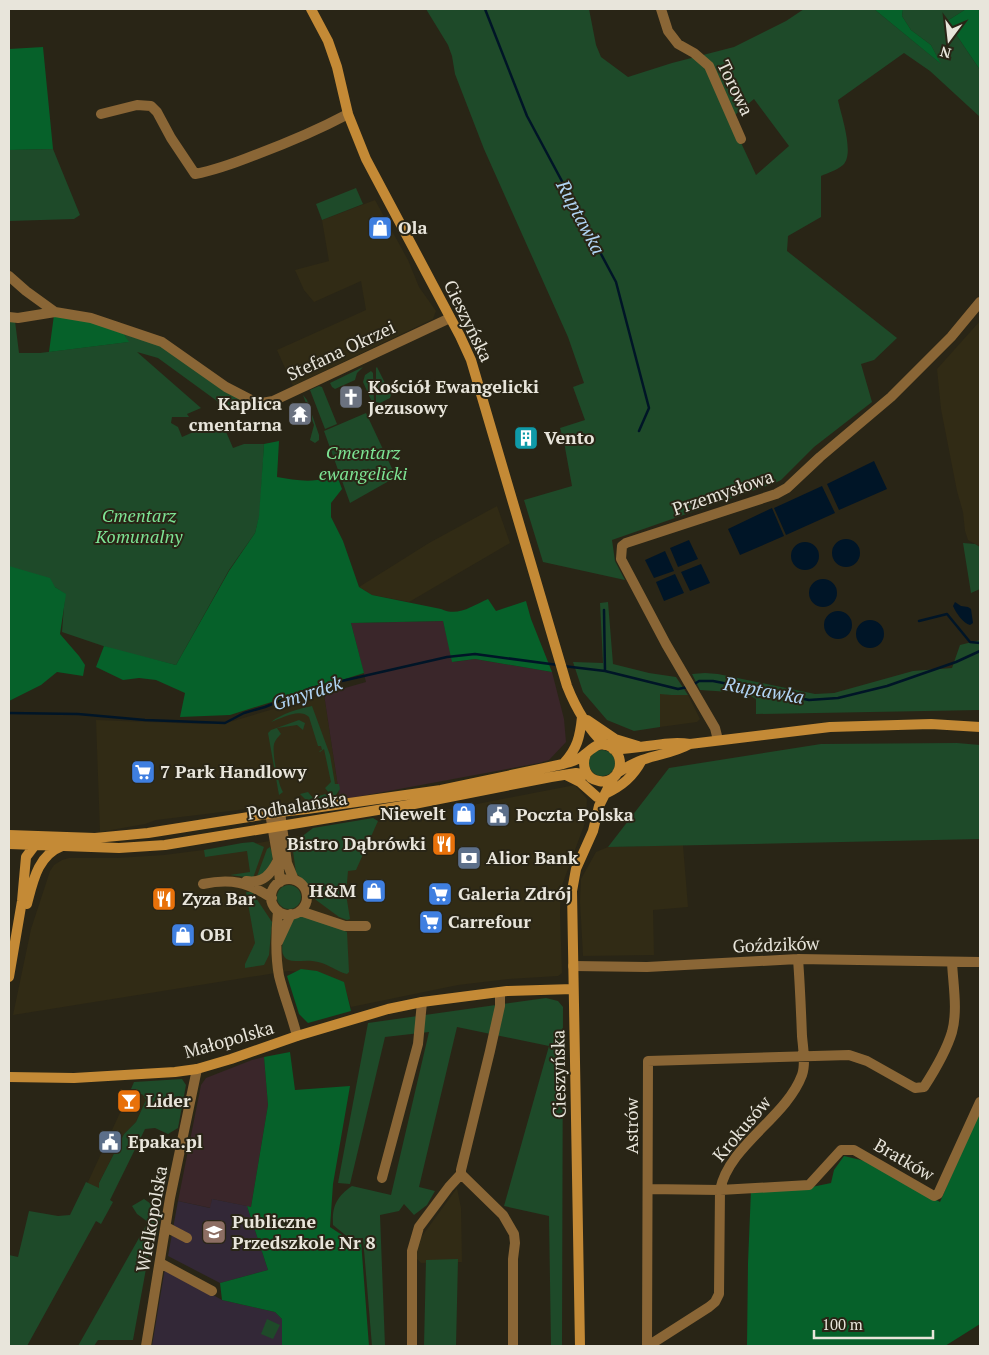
<svg xmlns="http://www.w3.org/2000/svg" width="989" height="1355" font-family="'PT Serif',serif">
<rect width="100%" height="100%" fill="#292516"/>
<path fill="#312b15" d="M375 200 408 260 419 287 436 311 433 319 293 386 277 350 366 310 361 281 314 302 304 290 295 270 329 261 322 220Z
M980 321V547L968 540 965 531 963 512 957 491 941 409 937 369Z
M497 506 510 543 409 602 372 595 359 587 429 543Z
M660 693 671 695H688L700 719 697 722 660 727Z
M324 694 340 800 255 808 156 820 145 824 100 832 96 720 201 724 230 722Z
M575 785 587 799 586 820 561 888 560 912 562 973 558 976 509 979 458 985 351 1007 344 985 315 973 288 971 13 1015 31 929 50 871 54 865 62 860 69 858H117L164 855 258 843 472 805Z
M683 845 688 907 653 910 654 955 583 956 580 901 581 879 596 852 608 847Z
M131 1089 143 1095 146 1100 136 1122 124 1134 99 1183 100 1186 89 1210H75Z
M457 1188 461 1208 462 1262 421 1263 416 1258 417 1243Z"/>
<path fill="#3a262a" d="M443 621 453 662 475 659 552 672 564 719 566 742 549 760 539 763 340 800 324 694 366 682 351 623Z
M264 1057 268 1105 251 1207 212 1199 211 1208 178 1201 201 1085 206 1078 252 1060Z"/>
<path fill="#332837" d="M212 1199 247 1206 268 1270 220 1283 168 1256 178 1201 210 1208Z
M165 1268 222 1300 275 1312 282 1319V1346H152Z"/>
<path fill="#1e4a29" fill-rule="evenodd" d="M426 9H589L596 45 601 57 628 77 672 63 734 47 786 21 804 9H874L940 63 931 45 911 30 902 16 903 9H966L947 21 980 70V117L930 71 904 53 838 100C841 115 855 154 843 165 837 170 828 173 821 176V217L788 236 787 251 897 338 874 360 861 364 872 402 814 447 781 480 775 483 612 540 615 561 625 580 543 562 524 500 572 486 564 442 560 428 585 420 573 387 584 383 568 337 484 149 455 74 452 56 448 45ZM754 99 789 146 756 175 730 119Z
M53 149 80 215 74 219 9 221V150Z
M356 188 363 204 322 220 316 204Z
M9 321H15L19 353H40L128 342 124 334 146 340 171 350 243 401 219 409 217 401 158 358 137 352 201 408 187 414 189 417H172L171 423 178 427 182 437 221 420 233 448 244 444H264L260 514 255 533 229 570 176 665 118 651 62 632 65 594 55 587 9 567Z
M363 367 357 373 355 380 335 389 332 387 330 383Z
M377 367 391 395 390 398 380 403 376 402V368Z
M371 371 373 373 374 402H372L363 382 365 375Z
M319 386 322 387 337 424 325 429 310 390Z
M303 395 307 400 319 435V440L315 443 310 440 314 425Z
M366 413 396 477 350 503 324 431Z
M963 543 975 544 980 547V589L971 593Z
M608 602 613 664 649 673 676 677 688 695H671L660 694V727L634 731 607 720 583 692 573 662 603 663 600 603Z
M980 640V710L756 714V699L745 693 700 690 692 674 705 673 718 674 815 694 834 693 913 671 952 668 960 645Z
M312 706 330 755 335 784H339L340 789 336 795 310 800 305 799 300 794 308 792 313 798 325 794 326 795 329 793 325 788 331 782 324 749 320 752 319 751 322 750 321 746H318L309 717C299 708 283 718 271 722 283 713 298 709 312 706Z
M299 720 305 723 303 730 297 725 277 728 281 734C278 737 276 739 274 744 272 754 278 784 283 792L279 795 268 733 271 730Z
M957 743 980 745V839L608 847 669 768 821 744Z
M589 763a13 13 0 1 1 26 0a13 13 0 1 1-26 0Z
M373 818 378 821 356 870 348 871 346 894 350 919 347 920 339 917 312 897 307 884 296 873 292 844 313 828Z
M253 842 264 847 253 878 230 875 250 872 247 851 205 857 204 850 242 843Z
M270 847 273 856 270 868 256 879 267 849Z
M277 897a12 12 0 1 1 24 0a12 12 0 1 1-24 0Z
M246 892H252L272 922 269 955 264 965 245 968V964L255 943Z
M303 914 347 932 349 972 347 974C337 972 329 964 318 962 311 960 303 961 295 961 272 961 286 931 290 920Z
M546 998 558 1001 563 1007 562 1346H551L549 1216 504 1206 549 1046 457 1027 419 1187 435 1191 427 1205 414 1215 404 1204 399 1211 380 1215 385 1346H372L363 1238H349L333 1225C332 1207 336 1197 352 1186L391 1195 429 1032 385 1037 350 1184 338 1183 368 1023Z
M182 1079 186 1085 178 1128 168 1134 155 1128 145 1129 110 1200 113 1202 101 1224 96 1221 27 1346H9V1255L18 1257 29 1211 58 1216 70 1215 86 1182 99 1188V1183L124 1134 136 1122 146 1100 143 1095 131 1089 134 1082Z
M144 1199 161 1211 157 1236H152L133 1340H98L94 1346H78L148 1222 137 1214 132 1206Z
M458 1259 456 1346H424L426 1260Z
M267 1319 280 1325 273 1339 261 1334Z"/>
<path fill="#06612a" d="M874 9H903L902 16 911 30 931 45 941 64Z
M966 9H980V70L947 21Z
M43 47 53 149 9 150V49Z
M54 315 88 321 124 334 129 342 49 352Z
M279 441 277 477C290 479 304 482 317 480 323 479 330 474 336 473L342 489 331 503V517L343 541 359 587 372 595 441 609C458 617 472 606 488 599L496 611 526 601 531 619 552 672 475 659 452 662 443 621 351 623 364 673 230 715 180 717 185 693 156 680 139 678 123 680 96 667 104 646 176 665 229 571 255 533 259 516 264 444Z
M9 566 50 578 55 587 66 594 60 634 79 656 85 665 83 676 57 672 41 685 9 701Z
M301 969 317 971 344 982 351 1011 308 1023 299 1014 287 976Z
M290 1052 295 1090 350 1086 333 1184 330 1227 348 1239 361 1241 369 1346H282V1319L275 1312 222 1300 220 1283 268 1270 247 1206 251 1207 268 1105 264 1057Z
M980 1110V1324L945 1346H747L748 1263 751 1190 807 1188 831 1183 834 1170 844 1156 865 1161 940 1202Z"/>
<path fill="#001527" d="M874 461 887 489 839 510 827 484Z
M822 486 835 513 786 535 774 508Z
M772 508 784 536 740 555 728 529Z
M832 553a14 14 0 1 1 28 0a14 14 0 1 1-28 0Z
M689 540 698 559 678 567 670 548Z
M791 556a14 14 0 1 1 28 0a14 14 0 1 1-28 0Z
M665 551 674 571 654 578 645 560Z
M701 564 710 583 690 591 681 572Z
M675 574 684 593 664 601 656 582Z
M809 593a14 14 0 1 1 28 0a14 14 0 1 1-28 0Z
M955 602 961 606 968 607 971 609 973 623 970 625C963 623 956 613 953 606Z
M824 625a14 14 0 1 1 28 0a14 14 0 1 1-28 0Z
M856 634a14 14 0 1 1 28 0a14 14 0 1 1-28 0Z"/>
<g fill="none" stroke-linecap="round" stroke-linejoin="round">
<path stroke="#001527" stroke-width="2.5" d="M485 9 527 116 616 282 649 408 639 431
M604 610 605 671
M919 621 947 614 970 642 980 643
M563 666 605 671 678 689 688 687
M693 685 699 681H713L809 700 838 698 887 686 956 662 980 651
M9 713 78 714 145 720 225 723 244 713 265 707 311 688 447 657 475 654 558 665"/>
<path stroke="#8a6636" stroke-width="10" d="M661 9 668 31 678 44 694 53 709 66 741 139
M101 114 137 105 151 106 157 112 171 138 195 174C216 170 235 163 255 155 287 143 318 130 348 114
M9 276 26 291 55 312 91 318 162 342 226 387 253 401 262 403 273 401 450 318
M9 317 18 318 55 312
M718 740 715 728 666 644 621 559 622 546 626 543 776 494 787 488 820 457 891 397 951 337 980 302
M280 812 287 863 294 880
M270 813 278 860 280 882
M271 897a18 18 0 1 1 36 0a18 18 0 1 1-36 0Z
M246 881C263 884 271 874 278 860
M203 884C231 878 247 882 272 898
M278 911C276 932 275 955 279 976 284 996 292 1016 297 1036
M300 911 345 926H366
M278 942 291 914
M573 966 647 967 798 959 980 962
M500 992V1006L490 1051 461 1170V1174L503 1215 514 1234 515 1243 513 1259V1346
M382 1178 418 1044 422 1002
M648 1189 720 1190 809 1185 841 1150H854L934 1196 938 1194 980 1102
M166 1227 187 1238
M160 1263 212 1291
M146 1346 170 1198 197 1069
M412 1346V1251L419 1227 449 1187 461 1174
M647 1346 648 1061 849 1055 867 1061 915 1088 924 1087C935 1070 946 1052 952 1032 958 1010 953 984 952 962
M648 1346 709 1307 715 1302 719 1294 720 1190C729 1145 786 1118 802 1075 806 1064 803 1048 802 1036 801 1011 800 985 798 959"/>
<path stroke="#c48a36" stroke-width="10" d="M311 9 328 41 337 67 348 114 366 159 460 336 471 360 567 686C576 709 587 728 605 745
M587 720 615 739 638 746
M613 749C639 750 665 740 690 744L830 727 931 724 980 727
M564 763C577 749 580 737 582 717
M617 773C625 768 633 763 642 760 659 754 674 753 690 744
M566 775 580 782 597 797
M605 794C622 786 633 777 642 760
M9 835 95 838 148 833 280 812 307 809 441 790 563 764C570 762 579 760 584 755 593 748 600 740 611 747 628 758 619 785 599 781 586 779 581 766 586 754
M9 844 119 848 165 845 414 804 551 777 576 773 588 775
M27 904C33 881 38 855 62 846
M9 977 22 901 26 857 38 841
M9 1077 74 1078 175 1072 197 1069 231 1059 297 1036 388 1009 422 1002 507 991 573 989
M580 1346 572 891 576 869 593 831 599 806 613 778"/>
</g>
<defs>
<symbol id="shop-square" viewBox="-11 -11 22 22"><rect x="-9" y="-9" width="18" height="18" rx="4" fill="#3f7fe0" stroke="#292516"/><path d="M-5-2.5h2.3a2.7 3.5 0 0 1 5.4 0H5L5.5 6h-11ZM-1.5-2.5h3a1.5 2.3 0 0 0-3 0Z" fill="#fff"/></symbol>
<symbol id="church-square" viewBox="-11 -11 22 22"><rect x="-9" y="-9" width="18" height="18" rx="4" fill="#6b7280" stroke="#292516"/><path d="M-1.2-6h2.4v3.5h3.3v2.4h-3.3V6h-2.4V-.1h-3.3v-2.4h3.3Z" fill="#fff"/></symbol>
<symbol id="temple-square" viewBox="-11 -11 22 22"><rect x="-9" y="-9" width="18" height="18" rx="4" fill="#6b7280" stroke="#292516"/><path d="M0-6L5-2H3V0L6.5 2.5H4V6H1.5V3h-3V6H-4V2.5H-6.5L-3 0V-2H-5Z" fill="#fff"/></symbol>
<symbol id="building-square" viewBox="-11 -11 22 22"><rect x="-9" y="-9" width="18" height="18" rx="4" fill="#0f9aa8" stroke="#292516"/><path d="M-4-6H4V6H1V3H-1V6H-4ZM-2.5-4.3h1.7v1.8h-1.7ZM.8-4.3h1.7v1.8H.8ZM-2.5-1h1.7V.8h-1.7ZM.8-1h1.7V.8H.8Z" fill="#fff"/></symbol>
<symbol id="supermarket-square" viewBox="-11 -11 22 22"><rect x="-9" y="-9" width="18" height="18" rx="4" fill="#3f7fe0" stroke="#292516"/><path d="M-6-5.5h2.5l.6 2H6L4.5 2H-2.5L-4.4-4H-6ZM-1.5 3.2a1.3 1.3 0 1 0 .1 0ZM3 3.2a1.3 1.3 0 1 0 .1 0Z" fill="#fff"/></symbol>
<symbol id="civic-square" viewBox="-11 -11 22 22"><rect x="-9" y="-9" width="18" height="18" rx="4" fill="#5c6f8a" stroke="#292516"/><path d="M-.6-6.5H3V-4.5H.6V-3L4-1V1h2V6H-6V1h2V-1L-.6-3ZM-1.2 2.5V6h2.4V2.5Z" fill="#fff"/></symbol>
<symbol id="restaurant-square" viewBox="-11 -11 22 22"><rect x="-9" y="-9" width="18" height="18" rx="4" fill="#e8710a" stroke="#292516"/><path d="M-5-6h1v4h1v-4h1v4h1v-4h1v5L-1.5 .5V6h-2V.5L-5-1ZM5-6V6H3V1.5H1.5Q1.5-4 5-6Z" fill="#fff"/></symbol>
<symbol id="bank-square" viewBox="-11 -11 22 22"><rect x="-9" y="-9" width="18" height="18" rx="4" fill="#5c6f8a" stroke="#292516"/><path d="M-6-4H6V4H-6ZM0-2.3a2.3 2.3 0 1 0 0 4.6a2.3 2.3 0 1 0 0-4.6Z" fill="#fff"/></symbol>
<symbol id="bar-square" viewBox="-11 -11 22 22"><rect x="-9" y="-9" width="18" height="18" rx="4" fill="#e8710a" stroke="#292516"/><path d="M-6-5H6L.8 .8V4.5H3.5V6h-7V4.5H-.8V.8Z" fill="#fff"/></symbol>
<symbol id="school-square" viewBox="-11 -11 22 22"><rect x="-9" y="-9" width="18" height="18" rx="4" fill="#8d6e63" stroke="#292516"/><path d="M0-5L7-2L0 1L-7-2ZM-4 1L0 2.5L4 1V4Q0 6-4 4Z" fill="#fff"/></symbol>
</defs>
<g fill-rule="evenodd">
<use href="#shop-square" x="366" y="214" width="28" height="28"/>
<use href="#church-square" x="337" y="383" width="28" height="28"/>
<use href="#temple-square" x="286" y="400" width="28" height="28"/>
<use href="#building-square" x="512" y="424" width="28" height="28"/>
<use href="#supermarket-square" x="129" y="758" width="28" height="28"/>
<use href="#shop-square" x="450" y="800" width="28" height="28"/>
<use href="#civic-square" x="484" y="801" width="28" height="28"/>
<use href="#restaurant-square" x="430" y="830" width="28" height="28"/>
<use href="#bank-square" x="455" y="844" width="28" height="28"/>
<use href="#shop-square" x="360" y="877" width="28" height="28"/>
<use href="#supermarket-square" x="426" y="880" width="28" height="28"/>
<use href="#restaurant-square" x="150" y="885" width="28" height="28"/>
<use href="#supermarket-square" x="417" y="908" width="28" height="28"/>
<use href="#shop-square" x="169" y="921" width="28" height="28"/>
<use href="#bar-square" x="115" y="1087" width="28" height="28"/>
<use href="#civic-square" x="96" y="1128" width="28" height="28"/>
<use href="#school-square" x="200" y="1218" width="28" height="28"/>
</g>
<g text-anchor="middle" stroke-width="4" stroke-linejoin="round" paint-order="stroke">
<g font-size="18" fill="#e8e5db" stroke="#292516">
<text transform="translate(735 88) rotate(64)" y="6">Torowa</text>
<text transform="translate(468 321) rotate(64)" y="6">Cieszyńska</text>
<text transform="translate(341 351) rotate(-25)" y="6">Stefana Okrzei</text>
<text transform="translate(723 493) rotate(-19)" y="6">Przemysłowa</text>
<text transform="translate(297 806) rotate(-9)" y="6">Podhalańska</text>
<text transform="translate(776 945) rotate(-2)" y="6">Goździków</text>
<text transform="translate(229 1040) rotate(-16)" y="6">Małopolska</text>
<text transform="translate(559 1074) rotate(-91)" y="6">Cieszyńska</text>
<text transform="translate(632 1126) rotate(-90)" y="6">Astrów</text>
<text transform="translate(742 1129) rotate(-50)" y="6">Krokusów</text>
<text transform="translate(904 1160) rotate(30)" y="6">Bratków</text>
<text transform="translate(152 1219) rotate(-80)" y="6">Wielkopolska</text>
</g>
<g font-size="18" font-weight="bold" fill="#e8e5db" stroke="#292516" text-anchor="start">
<text x="398" y="234">Ola</text>
<text x="368" y="393">Kościół Ewangelicki<tspan x="368" dy="21">Jezusowy</tspan></text>
<text x="282" y="410" text-anchor="end">Kaplica<tspan x="282" dy="21">cmentarna</tspan></text>
<text x="544" y="444">Vento</text>
<text x="160" y="778">7 Park Handlowy</text>
<text x="446" y="820" text-anchor="end">Niewelt</text>
<text x="516" y="821">Poczta Polska</text>
<text x="426" y="850" text-anchor="end">Bistro Dąbrówki</text>
<text x="486" y="864">Alior Bank</text>
<text x="356" y="897" text-anchor="end">H&amp;M</text>
<text x="458" y="900">Galeria Zdrój</text>
<text x="182" y="905">Zyza Bar</text>
<text x="448" y="928">Carrefour</text>
<text x="200" y="941">OBI</text>
<text x="146" y="1107">Lider</text>
<text x="128" y="1148">Epaka.pl</text>
<text x="232" y="1228">Publiczne<tspan x="232" dy="21">Przedszkole Nr 8</tspan></text>
</g>
<g font-size="18" font-style="italic" fill="#7de494" stroke="#292516">
<text x="363" y="459">Cmentarz<tspan x="363" dy="21">ewangelicki</tspan></text>
<text x="139" y="522">Cmentarz<tspan x="139" dy="21">Komunalny</tspan></text>
</g>
<g font-size="19" font-style="italic" fill="#b1d5f5" stroke="#292516">
<text transform="translate(581 217) rotate(62)" y="7">Ruptawka</text>
<text transform="translate(764 690) rotate(10)" y="7">Ruptawka</text>
<text transform="translate(307 693) rotate(-18)" y="7">Gmyrdek</text>
</g>
</g>
<rect width="989" height="1355" fill="none" stroke="#e8e5db" stroke-width="20"/>
<g transform="translate(949 40) rotate(195)" stroke="#292516" stroke-width="4" paint-order="stroke">
<path d="M0-4L9 19L0 12L-9 19Z" fill="#e8e5db"/>
<text y="-8" font-size="14" font-weight="bold" text-anchor="middle" fill="#e8e5db">N</text>
</g>
<path d="M814 1330v8h119v-8" fill="none" stroke="#e8e5db" stroke-width="2.5"/>
<text x="822" y="1330" font-size="15" fill="#e8e5db" stroke="#292516" stroke-width="4" paint-order="stroke">100 m</text>
</svg>
